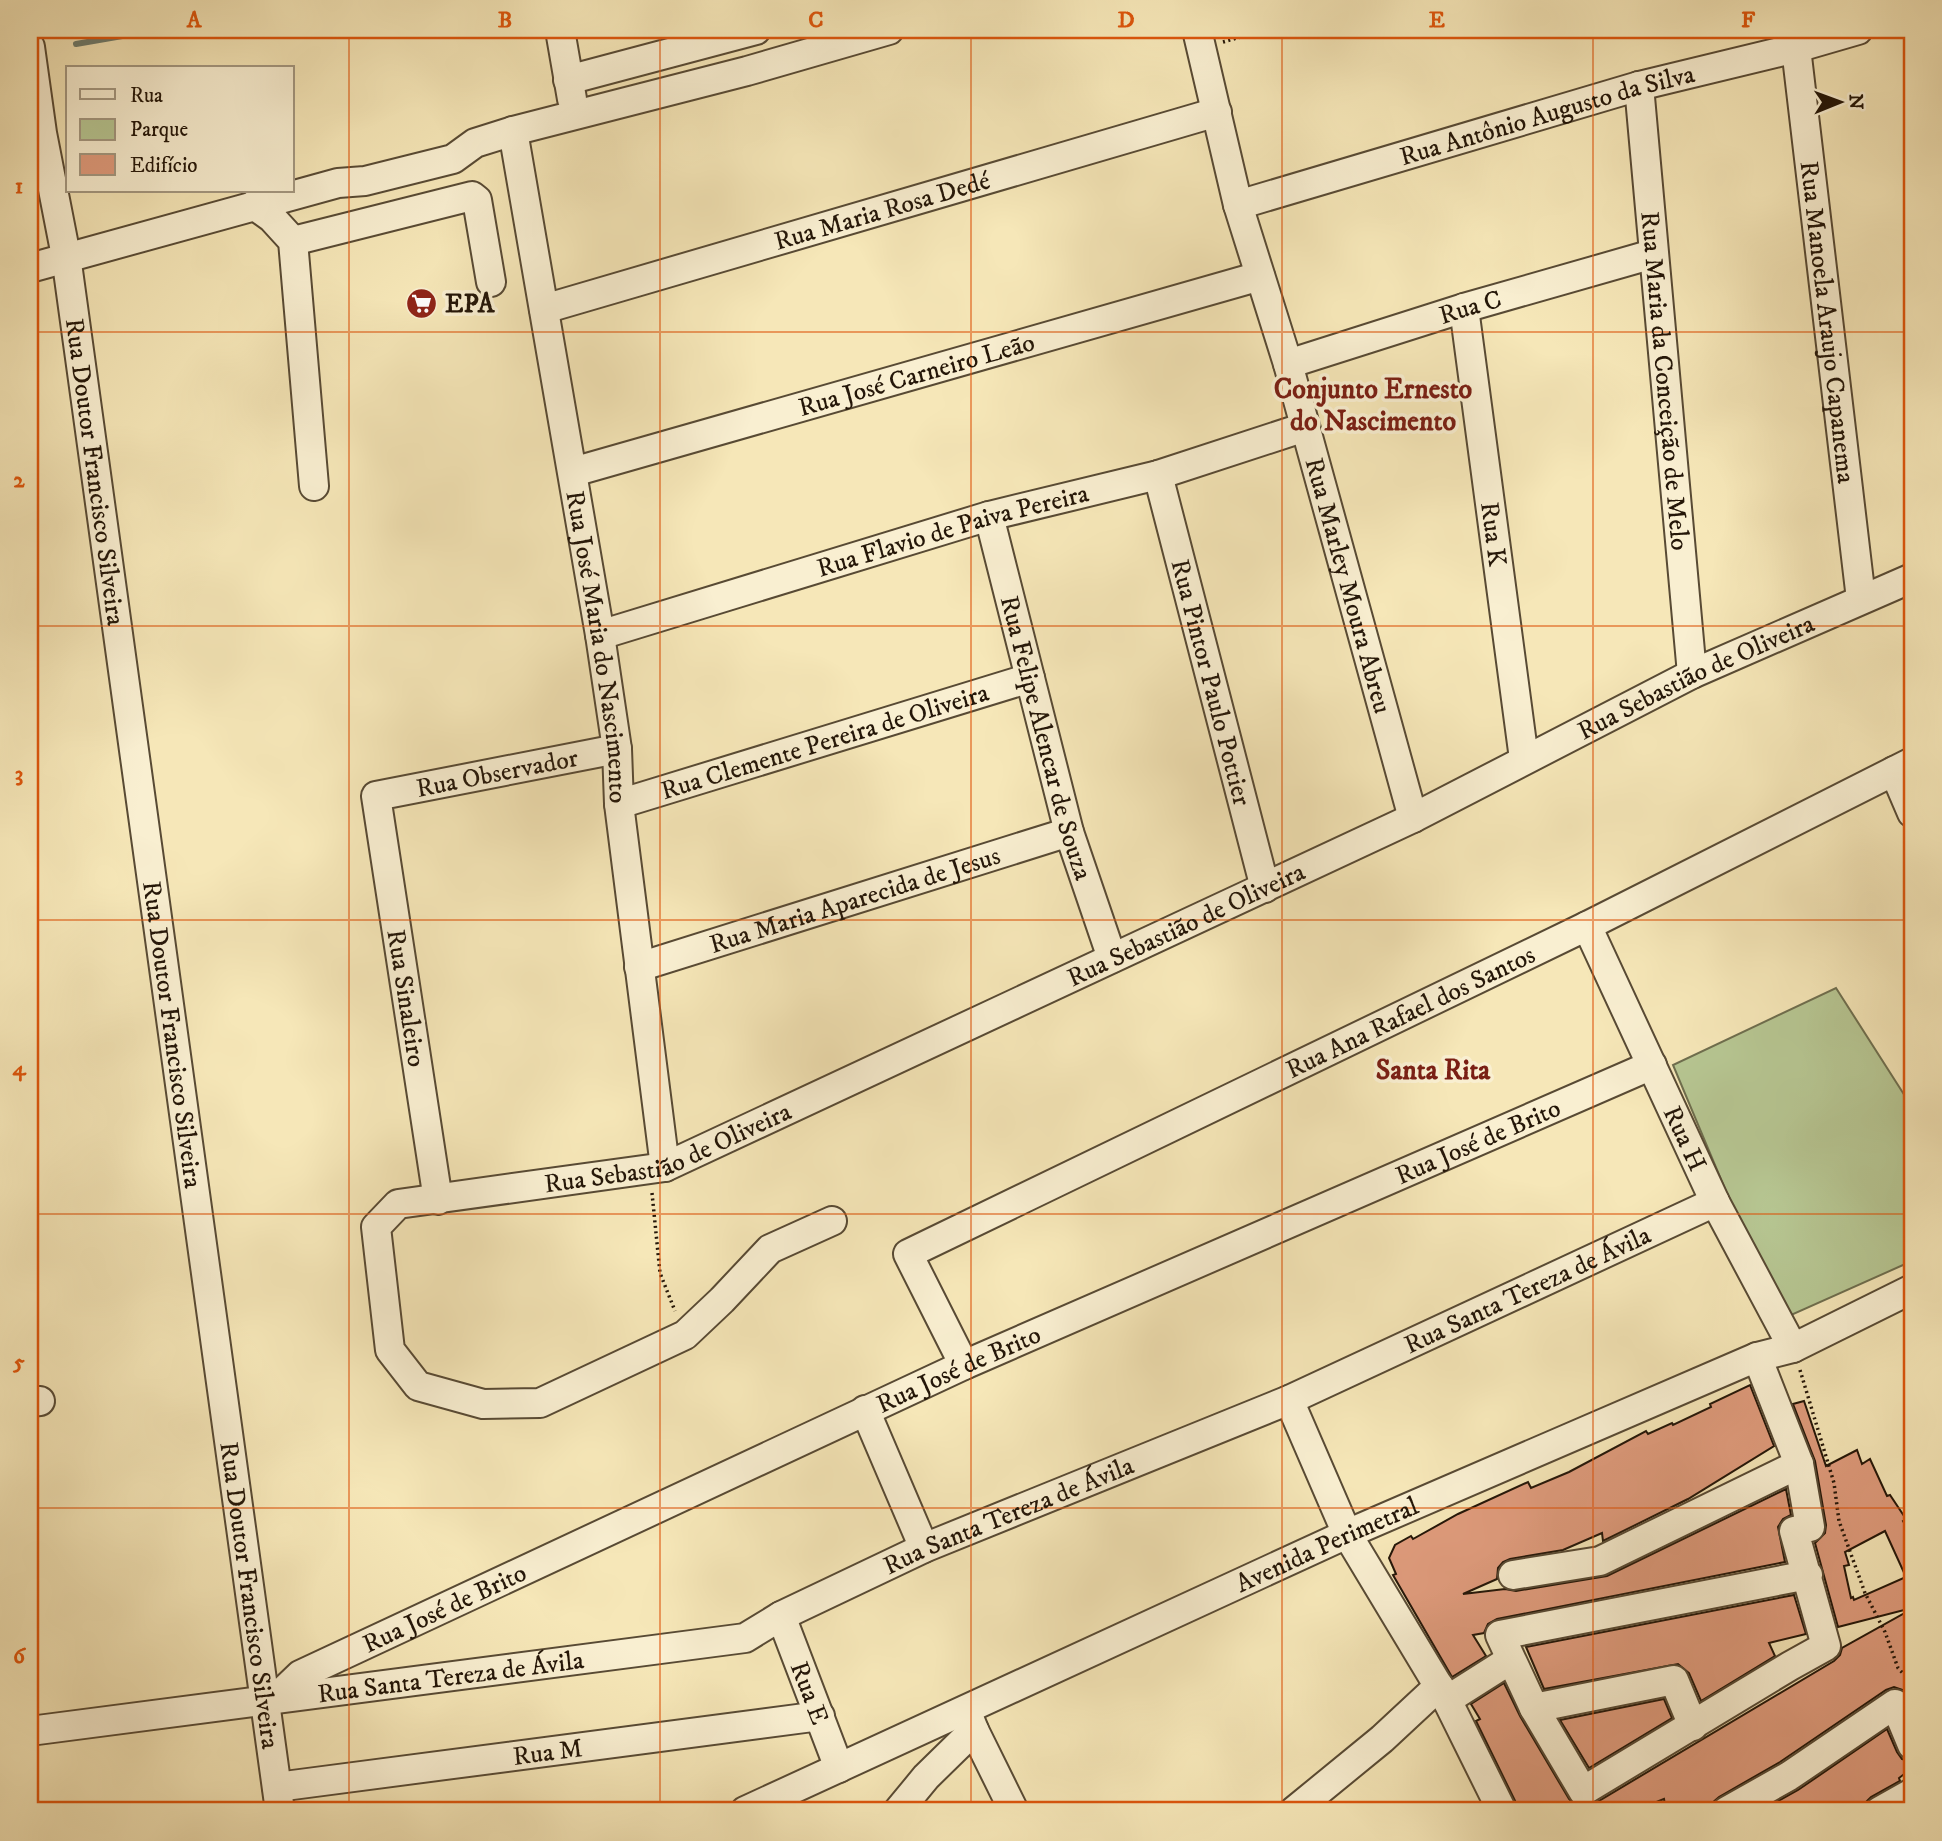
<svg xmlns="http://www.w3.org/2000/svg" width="1942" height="1841" font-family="'IM FELL DW Pica',serif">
<rect width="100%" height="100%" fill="#f6e7b8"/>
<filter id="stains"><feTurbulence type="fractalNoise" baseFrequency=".00286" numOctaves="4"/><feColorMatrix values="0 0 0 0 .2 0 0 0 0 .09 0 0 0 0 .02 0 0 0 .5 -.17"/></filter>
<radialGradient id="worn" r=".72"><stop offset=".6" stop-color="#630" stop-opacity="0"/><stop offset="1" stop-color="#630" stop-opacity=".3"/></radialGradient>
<path fill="#b7c793" stroke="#6e6e4e" stroke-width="2" d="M1836 988 1912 1107V1261L1780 1320 1673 1065Z"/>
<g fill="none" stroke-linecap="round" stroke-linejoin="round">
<path stroke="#6d7b6d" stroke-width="6" d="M76 44 157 30"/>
</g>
<path fill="#df9b7c" stroke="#241608" stroke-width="2" fill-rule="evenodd" d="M1750 1385 1774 1446 1688 1499 1603 1541 1602 1533 1563 1550 1510 1559 1503 1562 1498 1568 1497 1579 1463 1594 1505 1589 1516 1591 1607 1576 1786 1489 1791 1515 1783 1519 1778 1527 1785 1562 1497 1619 1488 1624 1484 1633 1473 1635 1486 1656 1452 1677 1393 1575 1396 1574 1389 1558 1395 1545 1411 1536 1413 1539 1458 1514 1528 1482 1531 1488 1569 1472 1646 1431 1648 1434 1672 1423 1673 1425 1711 1407 1710 1404Z
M1804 1401 1826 1466 1857 1450 1862 1464 1870 1459 1887 1496 1890 1495 1906 1519 1903 1521 1912 1536V1608L1838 1627 1815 1543 1825 1533 1826 1525 1815 1461 1793 1404ZM1885 1531 1906 1577 1854 1600 1853 1597 1851 1598 1844 1566 1849 1565 1845 1552Z
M1794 1595 1806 1634 1769 1643 1775 1656 1701 1701 1689 1673 1678 1664 1544 1689 1526 1647Z
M1912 1609V1702L1903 1690 1894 1687 1886 1690 1780 1762 1719 1797 1712 1803 1710 1811H1666L1664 1799 1634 1811H1520L1476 1721 1480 1719 1471 1704 1504 1683 1520 1716 1569 1799 1576 1806 1584 1808 1592 1805 1834 1661 1840 1655 1842 1648Z
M1664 1699 1672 1718 1589 1768 1560 1720Z
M1887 1729 1897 1752 1902 1759 1912 1761V1768L1899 1778 1900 1781 1871 1797 1865 1803 1863 1811H1760L1798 1790Z"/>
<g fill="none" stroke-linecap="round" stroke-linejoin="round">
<defs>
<g id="minor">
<path d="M560 30 572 99"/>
<path id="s1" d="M1197 30 1238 205 1288 364 1413 818"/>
<path id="s2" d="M30 47 42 133 66 256 280 1811"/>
<path id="s3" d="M1796 48 1861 599"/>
<path d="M568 80 756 30"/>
<path id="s4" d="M1639 86 1692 674"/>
<path id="s5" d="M513 131 600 635 617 749 619 804 665 1167"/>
<path d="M254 205 272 218 293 241 314 486"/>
<path id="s6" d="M1238 205 1639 86 1796 48 1858 30"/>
<path d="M293 241 472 196 477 200 491 282"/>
<path d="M30 268 338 183 365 181 453 159 475 143 513 131 747 71 889 30"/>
<path id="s7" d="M1464 308 1524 759"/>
<path id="s8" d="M544 309 1217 112"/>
<path id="s9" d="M1288 364 1464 308 1653 254"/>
<path id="s10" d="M573 472 1260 276"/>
<path id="s11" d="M1158 475 1265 888"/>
<path id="s12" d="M989 516 1069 832 1112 958"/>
<path id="s13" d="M600 635 989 516 1158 475 1305 427"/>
<path d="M1894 771 1912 813"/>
<path id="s14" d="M619 804 1030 678"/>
<path id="s15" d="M1587 926 1715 1202 1793 1348"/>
<path id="s16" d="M639 967 1069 832"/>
<path id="s17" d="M438 1200 376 796 617 749"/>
<path id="s18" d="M832 1221 770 1249 722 1300 685 1335 540 1403 483 1404 418 1386 390 1350 376 1227 398 1204 665 1167 1413 818 1692 674 1912 578"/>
<path id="s19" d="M964 1365 908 1254 1587 926 1912 762"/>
<path d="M1289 1400 1347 1534 1447 1700 1502 1811"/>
<path d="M30 1402 40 1401"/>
<path d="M865 1410 924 1548"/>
<path d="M1799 1464 1810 1527 1794 1531 1826 1646 1790 1666 1583 1791 1534 1708 1500 1635 1808 1575"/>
<path d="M1513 1575 1600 1561 1799 1464 1757 1357"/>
<path id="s20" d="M781 1616 839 1768"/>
<path id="s21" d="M277 1697 300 1675 964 1365 1652 1065"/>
<path d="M1447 1700 1510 1660"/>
<path d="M1534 1708 1674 1680 1693 1726"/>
<path d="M966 1710 974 1730 1014 1811"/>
<path id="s22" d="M30 1731 745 1638 781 1616 924 1548 1289 1400 1715 1202"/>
<path id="s23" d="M277 1787 820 1716"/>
<path id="s24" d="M745 1811 1347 1534 1757 1357 1793 1348 1912 1289"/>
<path d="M898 1811 926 1777 974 1730"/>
<path d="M1294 1811 1382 1739 1439 1686"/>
<path d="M1727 1811 1789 1776 1895 1704 1912 1745"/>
<path d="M1880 1811 1912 1793"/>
</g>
</defs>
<use href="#minor" stroke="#584a34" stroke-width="32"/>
<path stroke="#241608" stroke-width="3.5" stroke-dasharray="2 3.5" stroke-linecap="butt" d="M1223 42 1265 30
M652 1193 660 1273 675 1311
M1800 1370 1834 1483 1839 1521 1865 1593 1885 1632 1898 1668 1912 1683"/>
<use href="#minor" stroke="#f9efd1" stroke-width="28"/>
</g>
<path fill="none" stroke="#de560c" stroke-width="2" stroke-opacity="0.55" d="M349 30V1811M660 30V1811M971 30V1811M1282 30V1811M1593 30V1811M30 332H1912M30 626H1912M30 920H1912M30 1214H1912M30 1508H1912"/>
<defs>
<symbol id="supermarket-disc" viewBox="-11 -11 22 22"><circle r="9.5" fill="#8f2418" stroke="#f9efd1"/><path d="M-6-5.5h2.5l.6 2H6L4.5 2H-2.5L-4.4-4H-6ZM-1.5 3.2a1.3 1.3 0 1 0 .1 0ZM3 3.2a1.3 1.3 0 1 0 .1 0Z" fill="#fff"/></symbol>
</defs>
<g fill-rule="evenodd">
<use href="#supermarket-disc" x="404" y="286" width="35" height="35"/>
</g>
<g text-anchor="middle" stroke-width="7" stroke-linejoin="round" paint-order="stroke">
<g font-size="26" fill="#241608" stroke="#f9efd1">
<text dy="9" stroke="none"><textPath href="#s6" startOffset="322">Rua Antônio Augusto da Silva</textPath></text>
<text dy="9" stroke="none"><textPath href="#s8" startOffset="352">Rua Maria Rosa Dedé</textPath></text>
<text dy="9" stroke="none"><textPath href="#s9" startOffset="191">Rua C</textPath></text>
<text dy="9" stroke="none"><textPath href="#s3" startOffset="276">Rua Manoela Araujo Capanema</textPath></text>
<text dy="9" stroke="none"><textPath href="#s10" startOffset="357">Rua José Carneiro Leão</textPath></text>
<text dy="9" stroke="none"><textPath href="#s4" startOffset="296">Rua Maria da Conceição de Melo</textPath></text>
<text dy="9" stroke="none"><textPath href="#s2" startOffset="430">Rua Doutor Francisco Silveira</textPath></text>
<text dy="9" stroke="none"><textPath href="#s13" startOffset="368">Rua Flavio de Paiva Pereira</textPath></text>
<text dy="9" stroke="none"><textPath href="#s7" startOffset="228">Rua K</textPath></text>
<text dy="9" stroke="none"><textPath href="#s1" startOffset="576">Rua Marley Moura Abreu</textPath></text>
<text dy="9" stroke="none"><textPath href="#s5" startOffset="523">Rua José Maria do Nascimento</textPath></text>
<text dy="9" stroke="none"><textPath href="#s18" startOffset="2086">Rua Sebastião de Oliveira</textPath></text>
<text dy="9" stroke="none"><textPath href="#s11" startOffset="214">Rua Pintor Paulo Pottier</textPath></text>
<text dy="9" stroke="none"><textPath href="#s12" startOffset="229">Rua Felipe Alencar de Souza</textPath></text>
<text dy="9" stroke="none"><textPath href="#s14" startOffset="215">Rua Clemente Pereira de Oliveira</textPath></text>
<text dy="9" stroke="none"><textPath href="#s17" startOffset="532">Rua Observador</textPath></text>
<text dy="9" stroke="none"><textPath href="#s16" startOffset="226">Rua Maria Aparecida de Jesus</textPath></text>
<text dy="9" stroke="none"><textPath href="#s18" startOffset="1519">Rua Sebastião de Oliveira</textPath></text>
<text transform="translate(407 998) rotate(81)" y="9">Rua Sinaleiro</text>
<text dy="9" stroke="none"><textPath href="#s19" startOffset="682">Rua Ana Rafael dos Santos</textPath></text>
<text dy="9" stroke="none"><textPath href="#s2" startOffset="998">Rua Doutor Francisco Silveira</textPath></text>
<text dy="9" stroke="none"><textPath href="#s15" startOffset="234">Rua H</textPath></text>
<text dy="9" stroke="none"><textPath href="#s21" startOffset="1325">Rua José de Brito</textPath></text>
<text dy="9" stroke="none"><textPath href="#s18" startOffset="952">Rua Sebastião de Oliveira</textPath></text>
<text dy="9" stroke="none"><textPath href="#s22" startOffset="1578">Rua Santa Tereza de Ávila</textPath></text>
<text dy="9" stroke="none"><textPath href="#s21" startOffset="758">Rua José de Brito</textPath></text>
<text dy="9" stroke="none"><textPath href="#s22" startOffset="1012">Rua Santa Tereza de Ávila</textPath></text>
<text dy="9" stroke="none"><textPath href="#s24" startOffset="640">Avenida Perimetral</textPath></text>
<text dy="9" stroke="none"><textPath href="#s2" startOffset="1564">Rua Doutor Francisco Silveira</textPath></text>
<text dy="9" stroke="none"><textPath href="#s21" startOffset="191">Rua José de Brito</textPath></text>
<text dy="9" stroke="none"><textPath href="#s22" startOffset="424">Rua Santa Tereza de Ávila</textPath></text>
<text dy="9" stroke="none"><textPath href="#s20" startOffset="82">Rua E</textPath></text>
<text dy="9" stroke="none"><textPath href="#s23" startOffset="273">Rua M</textPath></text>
</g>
<g font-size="26" font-weight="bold" fill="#241608" stroke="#f9efd1" text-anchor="start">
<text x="445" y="312">EPA</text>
</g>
<g font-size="28" font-weight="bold" fill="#7a1f14" stroke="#f9efd1">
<text x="1373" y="398">Conjunto Ernesto<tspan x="1373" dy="32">do Nascimento</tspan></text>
<text x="1433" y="1079">Santa Rita</text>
</g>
</g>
<rect width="1942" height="1841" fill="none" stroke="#f6e7b8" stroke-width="77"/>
<rect x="66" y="66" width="228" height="126" fill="#f9efd1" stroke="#a49881" stroke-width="2"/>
<rect x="80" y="89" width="35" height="10" fill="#f9efd1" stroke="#a49881" stroke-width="2"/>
<text x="130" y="102" font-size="21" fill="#241608">Rua</text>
<rect x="80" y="119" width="35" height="21" fill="#b7c793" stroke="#a49881" stroke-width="2"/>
<text x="130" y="136" font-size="21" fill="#241608">Parque</text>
<rect x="80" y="154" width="35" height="21" fill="#df9b7c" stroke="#a49881" stroke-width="2"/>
<text x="130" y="172" font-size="21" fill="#241608">Edifício</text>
<g transform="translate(1840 102) rotate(89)" stroke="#f9efd1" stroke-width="5" paint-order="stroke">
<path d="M0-5L12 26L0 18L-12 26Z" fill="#241608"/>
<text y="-10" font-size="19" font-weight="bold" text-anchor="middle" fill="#241608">N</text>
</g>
<rect x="38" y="38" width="1866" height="1764" fill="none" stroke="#de560c" stroke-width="2.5"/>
<g font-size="23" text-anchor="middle" font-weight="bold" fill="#de560c">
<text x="194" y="27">A</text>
<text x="505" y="27">B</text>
<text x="816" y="27">C</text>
<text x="1126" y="27">D</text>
<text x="1437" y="27">E</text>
<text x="1748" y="27">F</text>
<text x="19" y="193">1</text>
<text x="19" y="487">2</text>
<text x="19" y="781">3</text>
<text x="19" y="1075">4</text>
<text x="19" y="1369">5</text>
<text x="19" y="1663">6</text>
</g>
<rect width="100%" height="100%" filter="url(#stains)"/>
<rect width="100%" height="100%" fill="url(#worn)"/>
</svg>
